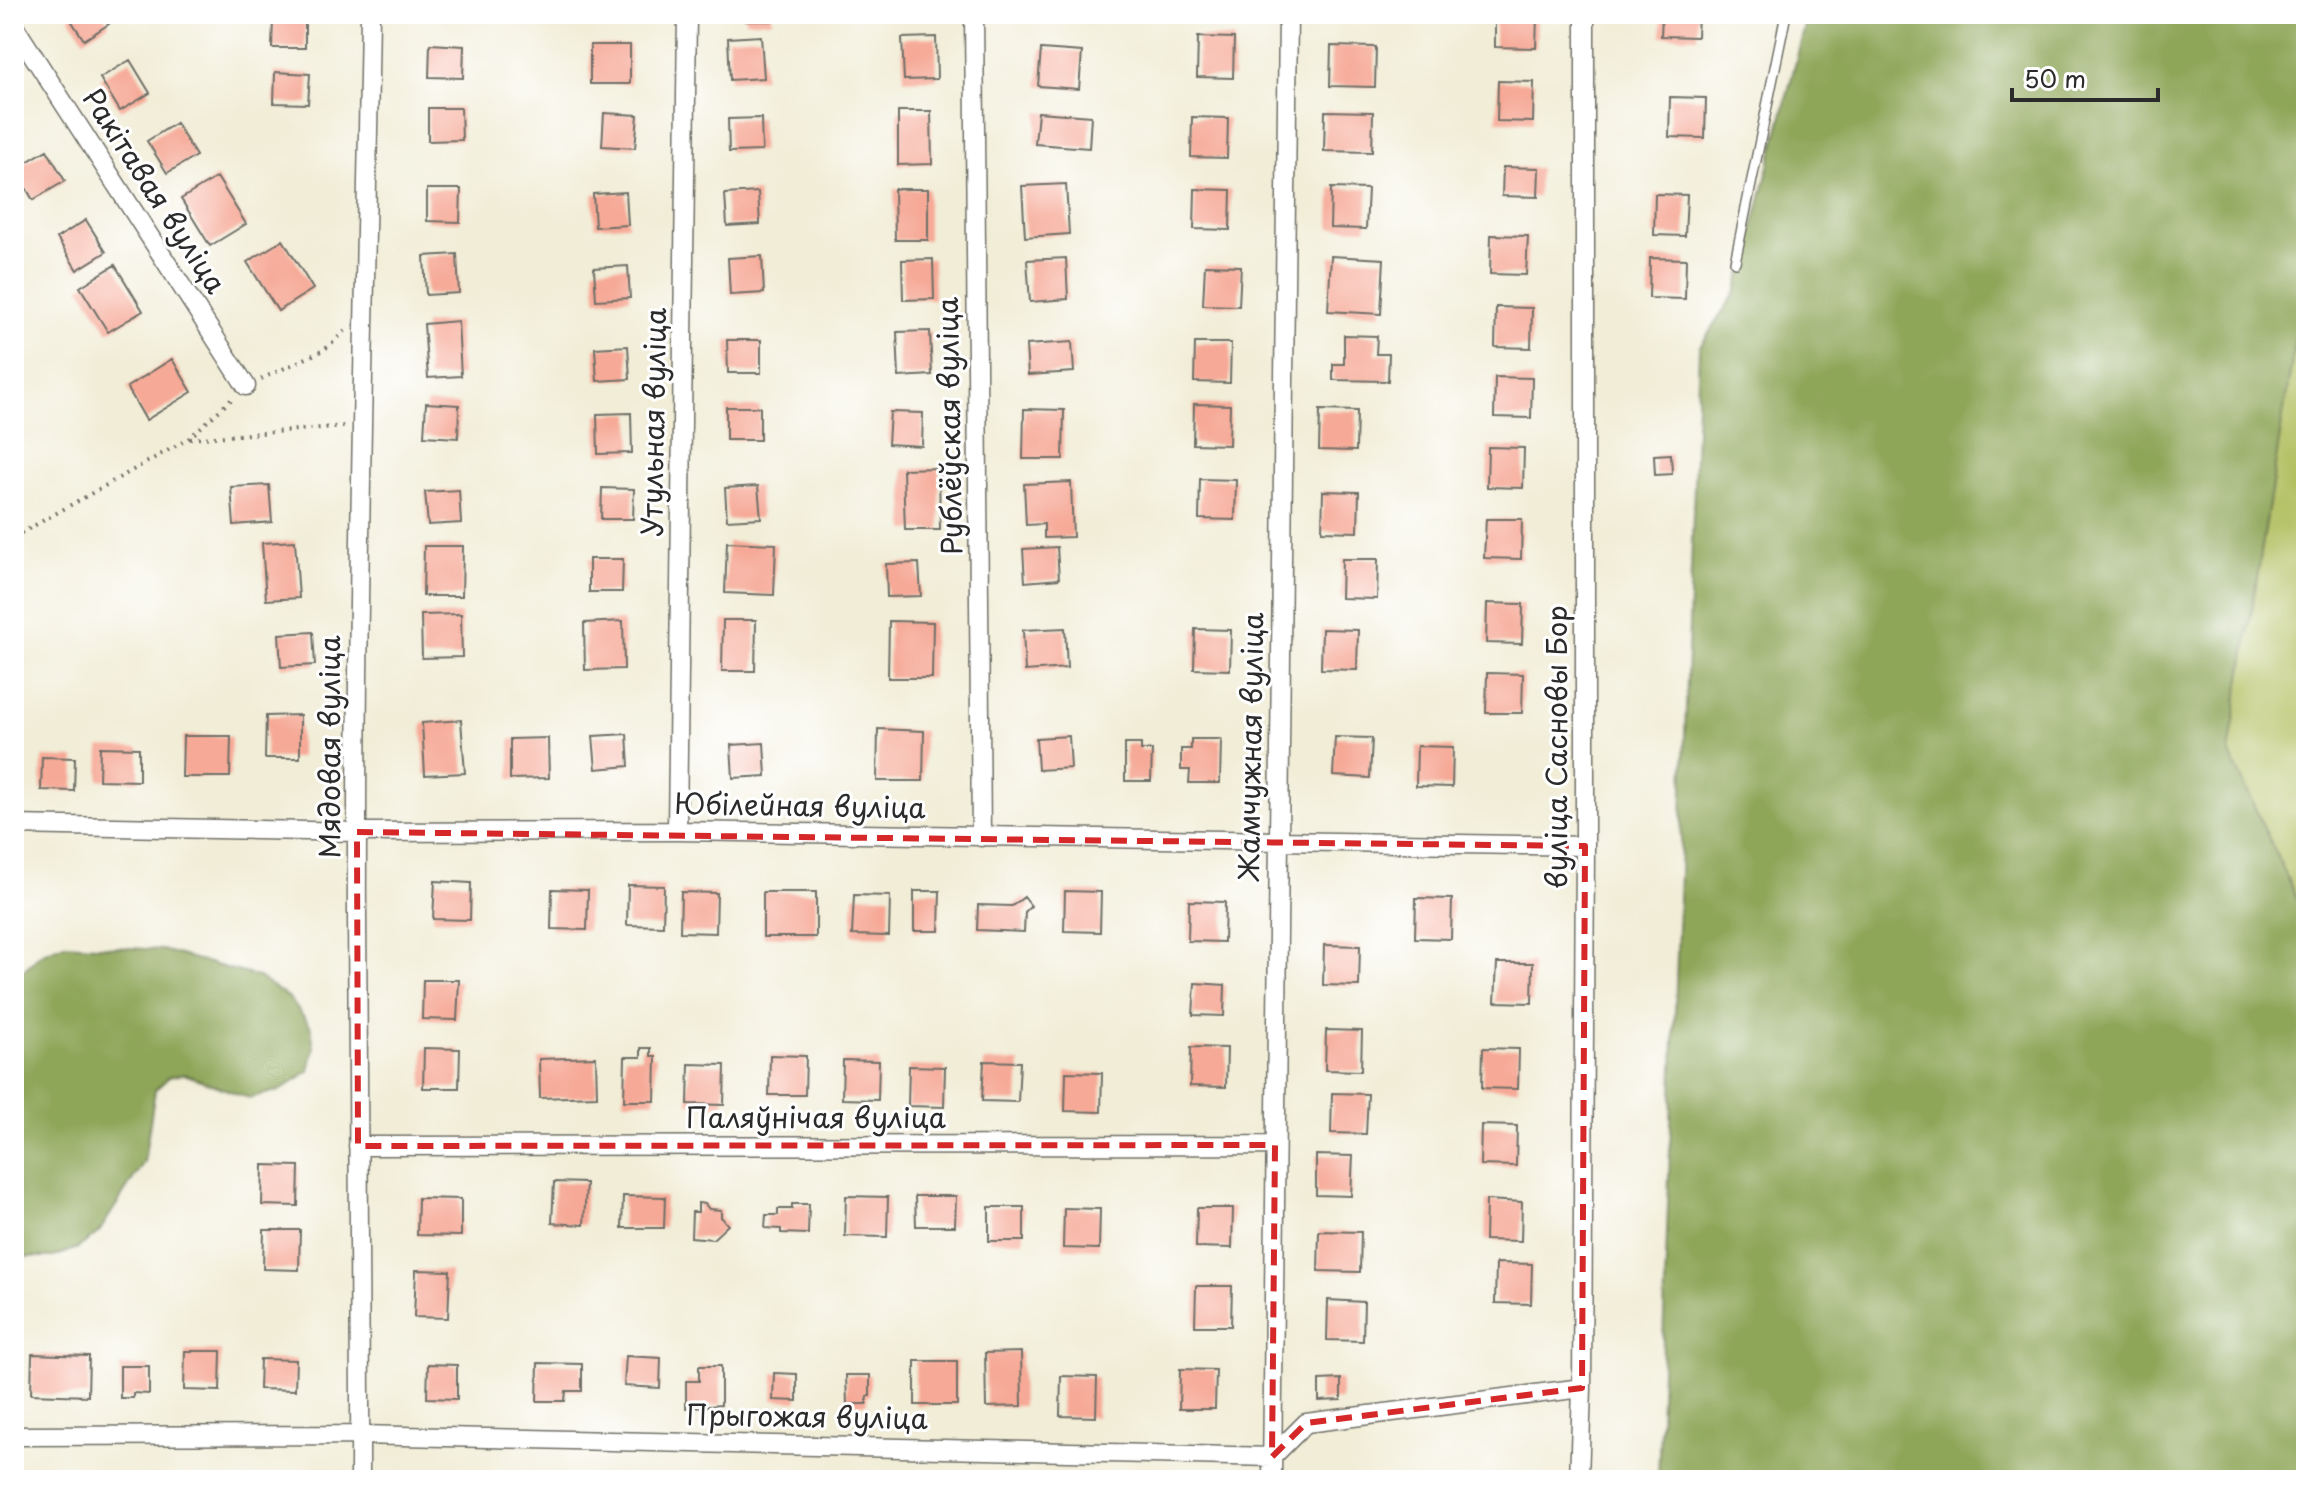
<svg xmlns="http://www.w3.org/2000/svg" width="2320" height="1494" font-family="'Playpen Sans',sans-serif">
<rect width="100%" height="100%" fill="#fff"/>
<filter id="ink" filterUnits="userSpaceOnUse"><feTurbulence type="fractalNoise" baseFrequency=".0125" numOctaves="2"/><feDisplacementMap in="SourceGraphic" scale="16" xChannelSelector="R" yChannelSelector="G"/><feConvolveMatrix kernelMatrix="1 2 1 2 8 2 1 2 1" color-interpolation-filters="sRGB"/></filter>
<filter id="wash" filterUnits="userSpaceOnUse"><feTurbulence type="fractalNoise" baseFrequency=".006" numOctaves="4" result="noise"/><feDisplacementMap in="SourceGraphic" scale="32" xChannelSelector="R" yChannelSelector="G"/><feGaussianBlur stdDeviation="1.8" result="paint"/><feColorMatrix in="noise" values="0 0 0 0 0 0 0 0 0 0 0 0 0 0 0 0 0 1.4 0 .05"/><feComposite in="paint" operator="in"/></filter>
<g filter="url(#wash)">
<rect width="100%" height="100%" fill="#f1edd7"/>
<path fill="#b3c062" stroke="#6f7646" stroke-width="2" d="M2306 273V919L2229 752Z"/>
<path fill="#8ea658" stroke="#5c6842" stroke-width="2" d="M1808 14H2306V273L2229 752 2306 919V1480H1658L1699 348 1737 290Z
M64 944 162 950 258 977 289 998 311 1027 314 1048 309 1071 281 1090 249 1098 184 1074 169 1077 155 1090 144 1162 99 1232 78 1248 54 1257H14V980L40 954Z"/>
<g id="blocks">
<path fill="#f6a996" d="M74 14H103L109 24 84 40 69 17Z
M745 14H772V21H745Z
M1662 14H1698L1697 37 1661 36Z
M1495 15 1537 16 1536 48 1495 47Z
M273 19 305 20V48H272Z
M761 36 764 78 730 80 728 38Z
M936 37 937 79 904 80 902 38Z
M1198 37 1234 38 1233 78 1197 77Z
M430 44 464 46 463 78 429 77Z
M590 45H630V84H590Z
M1331 46 1376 47 1375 87 1330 86Z
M1041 49 1082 52 1079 89 1038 86Z
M130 60 150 93 120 111 100 78Z
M275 72 310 74 308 104 274 103Z
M1498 81 1534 82 1533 122 1497 121Z
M1670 97 1706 98 1705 138 1669 137Z
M428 108H461L462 140 428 141Z
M898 111H931L932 164 898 165Z
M1325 111 1373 112 1372 152 1324 151Z
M1038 112 1091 116 1089 148 1035 144Z
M604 113 638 115 635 148 602 146Z
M1192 117 1228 118 1227 158 1191 157Z
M761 118 762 151 729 152 728 119Z
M176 123 196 156 167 173 147 141Z
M47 150 65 181 33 200 15 169Z
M1503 167 1539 168 1538 197 1502 196Z
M217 177 246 224 210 246 181 199Z
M1066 184 1069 234 1025 237 1022 186Z
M1331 188 1368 189 1366 229 1330 228Z
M427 189H461L460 222 427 221Z
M894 189H928V240H895Z
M1195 189 1231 190 1230 230 1194 229Z
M626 192 628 225 595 227 593 194Z
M758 192 760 224 727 226 725 194Z
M1655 194 1687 195 1685 236 1654 235Z
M86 220 106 252 77 270 57 238Z
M1491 235 1528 236 1526 275 1490 274Z
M283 240 313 289 278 311 247 262Z
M457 254 459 293 426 295 424 256Z
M762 256 764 293 730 295 728 258Z
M1331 256 1384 259 1381 314 1328 311Z
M1066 258 1068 299 1030 302 1027 260Z
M1650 258 1686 259 1685 299 1649 298Z
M933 259 934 299 903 300 902 260Z
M115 265 143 311 108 332 80 287Z
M1205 265 1241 266 1239 306 1203 305Z
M628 266 630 298 596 300 594 268Z
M1496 307 1532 308 1531 348 1495 347Z
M458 321 461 376 428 378 424 324Z
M930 331 932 375 899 377 897 332Z
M1344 335 1377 336 1376 354H1389L1388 381 1333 380V364H1344Z
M727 340H761V373H728Z
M1072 342 1074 372 1028 375 1026 345Z
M1195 343H1231L1230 383 1194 382Z
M628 346 630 379 597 381 595 348Z
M172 359 192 392 146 420 127 387Z
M1495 377 1532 378 1531 418 1494 417Z
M426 403 459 405 458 438 424 436Z
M1194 404 1230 405 1229 445 1193 444Z
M726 407H760V440H726Z
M1024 409 1064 410 1063 459H1023Z
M1320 410 1357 411 1356 451 1319 450Z
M890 412 923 413 922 446 888 444Z
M631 413 632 453 598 454 597 414Z
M1488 447 1524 448 1523 488 1487 487Z
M1671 454 1672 474 1655 475 1654 455Z
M939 468 940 530H905L903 469Z
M1200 479 1236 480 1235 520 1199 519Z
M1071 482 1073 537 1044 538V524L1026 525 1024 484Z
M269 485 272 522 234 525 231 487Z
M758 486 761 518 727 520 725 488Z
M602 488 634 489 633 519H601Z
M459 490 461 523 428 525 425 492Z
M1323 491 1359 492 1358 532 1322 531Z
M1486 519H1522L1521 559 1484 558Z
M295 541 299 598 266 600 262 543Z
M727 542 776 544 774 595 725 593Z
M424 546H463L462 596H423Z
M1057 547 1059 579 1025 582 1023 549Z
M589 559H623L622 592H589Z
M1342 559H1378L1377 599 1341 598Z
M919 563 921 596 887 597 886 564Z
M1487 603 1523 604 1522 644 1486 643Z
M461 614 462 657 422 658 421 615Z
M723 620H756L755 671H722Z
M623 621 624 669 585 670 584 623Z
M889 621 933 622 932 678H888Z
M1065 628 1067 668 1025 671 1023 630Z
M1195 629 1231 630 1230 670 1194 669Z
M1322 629 1358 630 1357 670 1321 669Z
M313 632 315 665 281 667 279 634Z
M1487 673 1523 674 1522 713H1486Z
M300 715V758H265L266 716Z
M461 720 465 773 425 775 422 723Z
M878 729 924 731 923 781H877Z
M627 734 629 766 596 769 593 736Z
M183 736H231L230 777H182Z
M1069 736 1071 768 1038 770 1036 738Z
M1335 737 1372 738 1370 778 1333 776Z
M548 738 549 778 510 779V739Z
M1191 739H1221L1220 783H1189L1190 770H1181V749H1191Z
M764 743 766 776 733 778 731 745Z
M1125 744H1141V750H1152L1151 781H1125Z
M1417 746 1453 747 1452 787 1416 786Z
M100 747 139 748V781L99 780Z
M42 757 75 758 74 791 41 790Z
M435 881 471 883 470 920 433 919Z
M628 885 664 886 663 926 627 925Z
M552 889 588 890 587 930 551 929Z
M914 891H940L939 931H914Z
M1065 891 1101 892 1100 932 1064 931Z
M681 892 717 893 716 933 680 932Z
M763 892H816V937H763Z
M854 895 890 896 889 936 852 935Z
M1024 897 1031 906 1025 912 1024 932 977 930 978 905 1012 906Z
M1416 898 1452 899 1451 939 1415 938Z
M1189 901 1225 902 1224 942 1188 941Z
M1324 945 1360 946 1359 986 1323 985Z
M1497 963H1533L1532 1003 1495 1002Z
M423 980H459L457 1020 422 1019Z
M1195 983 1225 985 1224 1016 1193 1015Z
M1326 1030 1362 1031 1361 1071 1325 1070Z
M1191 1047 1227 1048 1226 1087 1190 1086Z
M424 1048 460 1049 459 1088H423Z
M641 1048H651V1056H656L655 1101H624L625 1057H641Z
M1483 1048 1519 1049 1518 1089 1482 1088Z
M770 1055 806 1056 805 1095H769Z
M596 1057 597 1096 540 1098 539 1059Z
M843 1060 879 1061 878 1100 842 1099Z
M984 1061 1020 1062 1018 1102 982 1101Z
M689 1064 725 1065 724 1105 688 1104Z
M909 1066 945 1067 944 1107 908 1106Z
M1066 1072 1102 1073 1101 1112 1065 1111Z
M1332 1093 1368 1094 1366 1134 1331 1133Z
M1481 1125 1517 1126 1516 1166 1480 1165Z
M1316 1155 1353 1156 1351 1196 1316 1195Z
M263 1165 299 1166 298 1206 262 1205Z
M554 1182 586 1183 584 1225 552 1223Z
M623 1196 665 1197 664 1228H622Z
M846 1196 888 1197 887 1237 845 1236Z
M915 1196H956L955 1226H916Z
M418 1198 461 1199V1236L417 1235Z
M1486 1200 1522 1202 1521 1241 1485 1240Z
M698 1203 705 1204 709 1209 721 1210V1217L728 1225 713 1239 691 1237 692 1212H698Z
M792 1204H809L808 1234 781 1233V1229L765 1228 766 1215H778V1209H792Z
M989 1207H1024V1241H989Z
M1064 1208 1100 1209 1099 1249 1063 1248Z
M1197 1208H1233L1232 1248 1196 1247Z
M264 1230H300L299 1270 263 1269Z
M1319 1231 1361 1232 1360 1272 1318 1271Z
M1496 1263 1532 1264 1531 1304 1495 1303Z
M416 1270 450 1271 448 1318 414 1317Z
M1196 1286H1232L1231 1326H1195Z
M1328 1300 1364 1302 1363 1341 1327 1340Z
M185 1351H221L220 1391 184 1390Z
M1021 1352 1022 1406 986 1407 985 1353Z
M32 1354 89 1356 88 1396 31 1394Z
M626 1356 661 1358 660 1388 624 1386Z
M260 1359 296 1360 295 1390 259 1389Z
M915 1361H957V1405H915Z
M538 1363 582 1364V1391H566L565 1401H537Z
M428 1364 457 1365V1399L427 1398Z
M120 1366H149V1394L133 1393V1398H120Z
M699 1366H721V1405L686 1408V1381H699Z
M1180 1369 1216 1370 1215 1409H1179Z
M774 1373 797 1374V1401L773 1400Z
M846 1375H870V1396H867V1404H847Z
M1061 1376 1097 1377 1096 1417 1060 1416Z
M1341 1379V1400L1319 1401V1380Z"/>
</g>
</g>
<g filter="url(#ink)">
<use href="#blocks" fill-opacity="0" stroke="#706f67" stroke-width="2"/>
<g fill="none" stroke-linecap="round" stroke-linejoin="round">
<defs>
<path id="lane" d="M1735 262 1786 14"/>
<path id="street" d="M974 14 981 837
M14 26 246 386
M14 825 357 832 677 831 1585 846
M677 831 687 14
M358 1146 1275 1145
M14 1436 360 1435 1272 1457 1306 1423 1582 1388
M360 1480C361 1264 356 1048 357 832 357 559 366 287 370 14
M1272 1480 1288 14
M1579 1480 1582 1388 1585 846V14"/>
</defs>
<use href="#lane" stroke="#706f67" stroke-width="12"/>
<use href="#street" stroke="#706f67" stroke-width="21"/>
<path stroke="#706f67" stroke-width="4" stroke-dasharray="2 6" stroke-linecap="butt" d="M261 379 324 350 346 330
M190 439 345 426
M14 537 188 439 234 397"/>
<use href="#lane" stroke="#fff" stroke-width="9"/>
<use href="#street" stroke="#fff" stroke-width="18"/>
</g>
</g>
<path fill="none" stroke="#d62828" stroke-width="6" stroke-dasharray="16 10" stroke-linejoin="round" d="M357 832 1585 846 1582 1388 1306 1423 1272 1457 1275 1145 358 1146Z"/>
<g text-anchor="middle" stroke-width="6" stroke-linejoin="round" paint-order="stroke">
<g font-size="28" fill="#2b2b2b" stroke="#fff">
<text transform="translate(154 191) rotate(57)" y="10">Ракітавая вуліца</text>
<text transform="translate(654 422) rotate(-89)" y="10">Утульная вуліца</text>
<text transform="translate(950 426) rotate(-91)" y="10">Рублёўская вуліца</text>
<text transform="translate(330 747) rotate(-90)" y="10">Мядовая вуліца</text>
<text transform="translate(1251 747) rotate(-89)" y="10">Жамчужная вуліца</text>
<text transform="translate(1557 747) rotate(-90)" y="10">вуліца Сасновы Бор</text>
<text transform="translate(800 806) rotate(1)" y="10">Юбілейная вуліца</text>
<text x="816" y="1128">Паляўнічая вуліца</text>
<text transform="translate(807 1417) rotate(1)" y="10">Прыгожая вуліца</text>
</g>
</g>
<rect width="2320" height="1494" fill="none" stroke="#fff" stroke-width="48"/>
<path d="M2012 88v12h146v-12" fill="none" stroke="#2b2b2b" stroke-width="4"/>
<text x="2024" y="88" font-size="24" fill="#2b2b2b" stroke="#ffffff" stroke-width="6" paint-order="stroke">50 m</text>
</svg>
